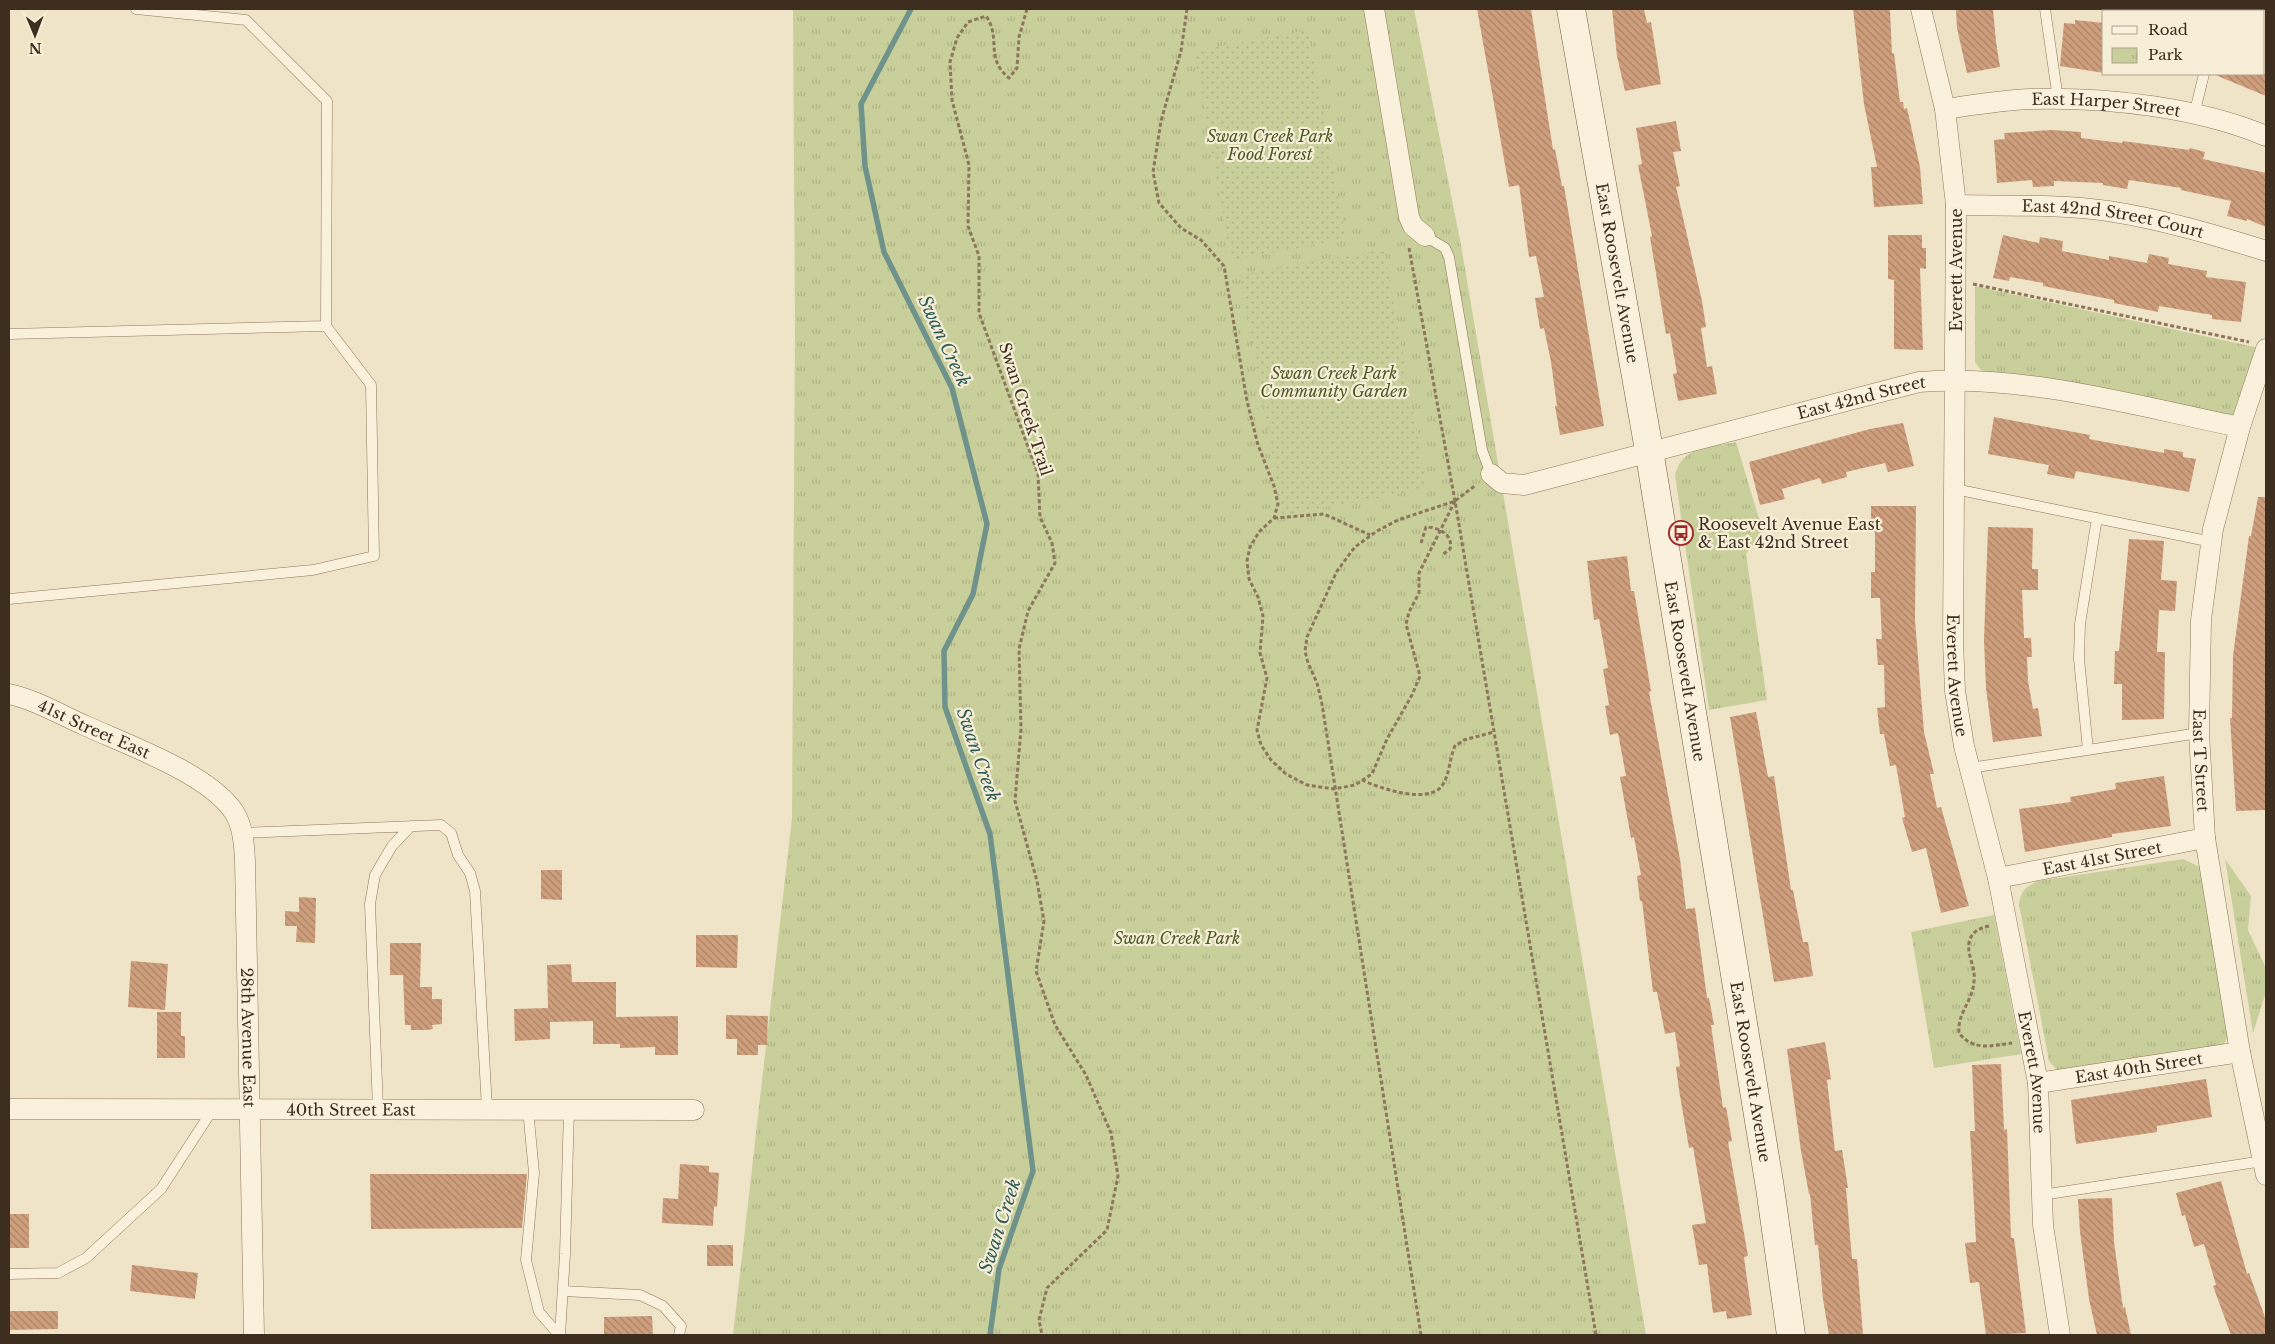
<svg xmlns="http://www.w3.org/2000/svg" width="2275" height="1344" font-family="'Libre Baskerville',serif">
<defs>
<pattern id="park-tufts" width="24" height="20" patternUnits="userSpaceOnUse" patternTransform="scale(1.25)"><rect width="24" height="20" fill="#c9cf9b"/><path d="M3 7l-1-3M5 7V3M7 7l1-3M15 17l-1-3M17 17v-4M19 17l1-3" fill="none" stroke="#aeb285"/></pattern>
<pattern id="garden-dots" width="8" height="8" patternUnits="userSpaceOnUse" patternTransform="scale(1.25)"><rect width="8" height="8" fill="#c9cf9b"/><path d="M2 2h.1M6 6h.1" fill="none" stroke="#aeb285" stroke-width="1.8" stroke-linecap="round"/></pattern>
<pattern id="building-back-hatch" width="6" height="6" patternUnits="userSpaceOnUse" patternTransform="scale(1.25)"><rect width="6" height="6" fill="#cf9f7d"/><path d="M-1 5l2 2M0 0l6 6M5-1l2 2" fill="none" stroke="#a98266"/></pattern>
</defs>
<rect width="100%" height="100%" fill="#f0e4c8"/>
<path fill="url(#park-tufts)" d="M793 9H1414L1461 245 1646 1335H733L792 818 795 328Z
M1975 286 2259 348 2238 413 2229 416 1983 373 1975 362Z
M1736 442 1763 532 1746 554 1767 700 1709 710 1675 475C1682 446 1711 447 1736 442Z
M2183 859 2200 867 2229 1034 2224 1044 2057 1070 2049 1061 2019 904C2021 890 2026 887 2038 881Z
M2225 859 2251 896 2248 930 2266 968V992L2253 1033Z
M1994 915 2021 1054 1934 1068 1911 932Z"/>
<path fill="url(#garden-dots)" d="M1308 30 1346 239 1231 260 1194 51Z
M1384 249 1427 489 1283 515 1240 275Z"/>
<g fill="none" stroke-linecap="round" stroke-linejoin="round">
<path stroke="#6f938a" stroke-width="5.5" d="M911 9 861 104 865 166 884 252 952 388 987 524 973 594 944 651 945 707 990 834 1033 1171 999 1269 990 1335"/>
</g>
<path fill="url(#building-back-hatch)" d="M1477 9H1531L1553 150 1555 149 1562 186H1564L1604 426 1560 435 1555 406H1557L1551 362 1544 328 1540 329 1535 298 1544 297 1536 256 1529 257 1519 185 1509 187Z
M1612 9H1644L1647 23 1651 22 1661 84 1625 91 1617 56Z
M1853 9 1890 10 1892 54 1894 53 1900 102H1903L1904 109 1907 108 1920 167 1923 204 1874 207 1871 167H1877L1864 104Z
M1956 9H1993L1996 42 2000 67 1967 73 1957 28Z
M2075 20 2104 23V73L2060 66 2064 23 2075 24Z
M2213 74H2266V96Z
M1676 121 1681 151 1673 152 1680 186 1676 187 1702 301 1706 327 1701 328 1707 367 1712 366 1717 394 1678 401 1673 374 1677 373 1670 333 1666 334 1650 237 1652 236 1638 165 1642 164 1636 128Z
M2052 130 2081 132V138L2122 143 2123 141 2189 150 2190 148 2205 152 2203 159 2266 173V227L2247 219V221L2227 216 2231 201 2181 190V188L2129 180 2127 189 2103 185V183L2054 181V186L2033 187 2032 180 1997 183 1994 140 2005 139 2004 133Z
M1888 235H1922V248H1926V269L1920 268 1923 350 1894 349V280L1888 279Z
M2003 235 2039 243 2040 237 2063 241 2062 251 2109 260V256L2147 263 2149 254 2169 258 2168 264 2207 271 2206 277 2246 282 2241 322 2212 319V315L2159 306 2158 312 2114 303V300L2043 286V283L2010 277 2009 281 1993 278Z
M1994 417 2090 435 2089 439 2164 453V449L2183 452V457L2196 459 2189 492 2076 471 2074 479 2047 474 2049 465 1988 454Z
M1903 423 1914 466 1888 472 1885 463 1846 472 1847 477 1822 484 1820 478 1782 489 1785 499 1760 505 1749 462 1870 429Z
M2258 497H2266V810L2236 811 2230 718H2232L2233 656 2249 536H2251Z
M1871 506H1916L1915 620 1924 732 1934 774H1930L1937 808 1941 807 1969 906 1941 913 1926 848 1912 852 1902 818 1905 817 1896 765 1890 766 1884 734H1880L1877 708 1885 707 1884 665H1878L1876 639H1882L1880 598H1871V572H1875V532H1871Z
M1988 527 2033 528 2032 569H2038V590H2022L2024 638H2031L2032 657H2027L2028 681 2033 709 2038 708 2042 736 1993 742 1986 688 1984 640Z
M2129 539 2164 541 2161 580 2177 581 2175 611 2159 610 2157 652H2165L2164 719 2122 720V684H2114L2115 651H2119Z
M1627 556 1631 591H1634L1651 691 1649 692 1680 859 1686 909 1695 908 1707 998H1709L1714 1025H1711L1723 1108 1726 1107 1732 1141 1728 1142 1748 1256 1744 1257 1752 1315 1727 1319 1726 1311 1713 1313 1707 1264 1699 1265 1692 1225 1706 1223 1693 1147 1689 1148 1679 1090 1676 1067 1680 1066 1675 1032 1665 1034 1657 992H1653L1642 901H1640L1637 876 1641 875 1634 837 1631 838 1620 777 1626 776 1618 733 1610 735 1605 706 1609 705 1603 669 1608 668 1599 619 1594 620 1587 561Z
M1756 712 1768 777 1774 776 1791 890H1793L1803 942H1808L1813 976 1774 982 1730 717Z
M2164 776 2171 826 2112 834V837L2025 852 2019 809 2071 802 2070 797 2116 789 2115 783Z
M541 870H562V900L541 899Z
M299 897 316 898 315 943 296 942 297 926H285V911L299 912Z
M696 935H738L737 968 696 967Z
M390 943H421L420 987H432V999H442V1024L432 1025 433 1029 427 1030H411V1025H405L403 975H390Z
M131 961 168 964 165 1010 128 1007Z
M571 964 572 982H616V1017L678 1016V1055H655V1047L620 1048V1044H593V1021L550 1022V1039L515 1041 514 1009 548 1008 547 965Z
M157 1012H181V1036H185V1058H157Z
M726 1015 768 1016 767 1045H758V1055H737V1039H726Z
M1825 1042 1831 1079 1827 1080 1835 1151 1842 1150 1848 1188H1846L1852 1259H1857L1863 1335H1829L1823 1299 1818 1245H1815L1810 1194H1809L1801 1151 1787 1049Z
M2001 1064 2004 1130 2007 1129 2011 1238H2014L2026 1333 1986 1335 1979 1282 1970 1283 1965 1243 1976 1242 1970 1131H1975L1972 1065Z
M2206 1079 2212 1117 2157 1126V1132L2076 1144 2071 1100Z
M680 1164 709 1166V1172L719 1173 717 1207 714 1206 713 1226 662 1223 663 1198 678 1199Z
M370 1174H527L522 1228 371 1229Z
M2221 1181 2247 1274 2249 1273 2266 1320V1335H2231L2213 1286 2216 1285 2204 1244 2194 1247 2185 1215 2182 1216 2176 1193Z
M2112 1198 2114 1242 2123 1308 2125 1307 2131 1335H2097L2089 1299 2080 1232 2078 1199Z
M9 1214H29V1248H9Z
M707 1245H733V1266H707Z
M132 1265 198 1273 195 1299 130 1291Z
M9 1311H58V1329L9 1330Z
M652 1316 653 1335H604V1317Z"/>
<g fill="none" stroke-linecap="round" stroke-linejoin="round">
<defs>
<path id="lane" d="M136 9 246 20 327 101 326 326
M2045 9 2058 99
M2220 11 2221 9
M2194 115 2204 74
M1425 236 1445 248 1449 257 1482 450 1491 474
M9 334 326 326 371 385 374 556 313 570 9 599
M1955 489 2212 542
M2088 750 2079 659 2080 624 2097 518
M1970 768 2199 733
M242 833 441 825 451 833 458 855 470 873 475 891 487 1109
M378 1109 370 904 375 875 392 846 411 826
M528 1109 534 1173 526 1260 539 1312 559 1335
M2042 1195 2263 1161
M9 1274 58 1273 86 1258 161 1189 213 1109
M563 1291 640 1295 663 1306 681 1326 679 1335
M560 1335 565 1254 569 1109"/>
<g id="street">
<path d="M1374 9 1409 217 1413 226 1425 236"/>
<path id="s1" d="M1921 9 1945 109 1956 205 1953 641 1955 691 1964 746 1998 878 2038 1083 2043 1225 2060 1335"/>
<path id="s2" d="M1945 109C1973 105 2002 100 2031 99 2106 97 2197 107 2266 136"/>
<path id="s3" d="M1956 205C2006 206 2058 204 2108 211 2161 219 2215 235 2266 251"/>
<path id="s4" d="M2266 349 2240 427 2213 529 2201 620 2199 733 2205 838 2240 1052 2266 1175"/>
<path id="s5" d="M1491 474 1502 483 1524 485 1919 382C2027 374 2135 406 2240 427"/>
<path id="s6" d="M9 694C36 700 61 715 86 726 128 745 209 774 234 812 243 826 244 844 245 860L254 1335"/>
<path id="s7" d="M1998 878 2205 838"/>
<path id="s8" d="M2038 1083 2240 1052"/>
<path id="s9" d="M9 1109 694 1110"/>
</g>
<g id="secondary">
<path id="s10" d="M1571 9 1649 450 1770 1188 1791 1335"/>
</g>
</defs>
<use href="#lane" stroke="#8d765c" stroke-width="11"/>
<use href="#street" stroke="#8d765c" stroke-width="21"/>
<use href="#secondary" stroke="#6f573f" stroke-width="29"/>
<path stroke="#8d765c" stroke-width="3" stroke-dasharray="4 2.5" stroke-linecap="butt" d="M1027 9 1019 37 1017 68 1009 78C984 57 1002 39 986 16L968 22 957 38 950 62 952 100 969 165 968 226 979 256V313L1038 474 1040 517 1052 543 1055 563 1028 611 1019 649 1021 729 1015 801 1037 881 1044 921 1036 971 1055 1025 1086 1075 1111 1133 1118 1176 1107 1230 1047 1288 1039 1320 1042 1335
M1187 9 1181 51 1161 121 1153 172 1159 203 1181 228 1201 240 1224 266 1247 401 1258 445 1274 486 1278 504 1274 518 1259 532 1250 547 1247 561 1249 579 1258 597 1263 616 1260 653 1267 678 1257 730 1261 745 1271 760 1286 774 1307 785 1334 789 1355 785 1372 774 1387 739 1412 695 1420 676 1406 624 1409 612 1419 593V573L1455 501
M1409 248 1455 501 1596 1335
M1973 284 2249 342
M1274 518 1324 514 1370 535
M1421 543 1426 527C1438 527 1454 535 1450 549L1442 555
M1362 780C1379 788 1426 804 1441 787 1450 776 1449 759 1455 746L1464 740 1494 732
M1989 926C1981 928 1974 930 1970 939 1965 953 1976 966 1974 981 1973 1001 1957 1013 1959 1033 1973 1051 1991 1046 2012 1043
M1421 1335 1322 704 1317 683 1308 663 1305 651 1307 637 1337 571 1355 547 1377 531 1398 520 1455 501 1476 485"/>
<use href="#lane" stroke="#faf1dc" stroke-width="10"/>
<use href="#street" stroke="#faf1dc" stroke-width="20"/>
<use href="#secondary" stroke="#faf1dc" stroke-width="28"/>
</g>
<defs>
<symbol id="bus-ring" viewBox="-11 -11 22 22"><circle r="9.5" fill="#f7eed8" stroke="#9e2a2b" stroke-width="1.5"/><path d="M-5-6H5V4H4V6H2V4H-2V6H-4V4H-5ZM-3.5-4V0h7V-4ZM-3.5 1.2v1.5H-2V1.2ZM2 1.2v1.5H3.5V1.2Z" fill="#9e2a2b"/></symbol>
</defs>
<g fill-rule="evenodd">
<use href="#bus-ring" x="1667" y="519" width="28" height="28"/>
</g>
<g text-anchor="middle" stroke-width="4.5" stroke-linejoin="round" paint-order="stroke">
<g font-size="16" fill="#3d2e20" stroke="#f7eed8">
<text dy="6" stroke="none"><textPath href="#s2" startOffset="162">East Harper Street</textPath></text>
<text dy="6" stroke="none"><textPath href="#s3" startOffset="158">East 42nd Street Court</textPath></text>
<text transform="translate(1956 270) rotate(-90)" y="6">Everett Avenue</text>
<text dy="6" stroke="none"><textPath href="#s10" startOffset="268">East Roosevelt Avenue</textPath></text>
<text dy="6" stroke="none"><textPath href="#s5" startOffset="385">East 42nd Street</textPath></text>
<text transform="translate(1026 409) rotate(72)" y="6">Swan Creek Trail</text>
<text dy="6" stroke="none"><textPath href="#s10" startOffset="672">East Roosevelt Avenue</textPath></text>
<text dy="6" stroke="none"><textPath href="#s1" startOffset="670">Everett Avenue</textPath></text>
<text dy="6" stroke="none"><textPath href="#s6" startOffset="92">41st Street East</textPath></text>
<text dy="6" stroke="none"><textPath href="#s4" startOffset="420">East T Street</textPath></text>
<text dy="6" stroke="none"><textPath href="#s7" startOffset="106">East 41st Street</textPath></text>
<text dy="6" stroke="none"><textPath href="#s6" startOffset="484">28th Avenue East</textPath></text>
<text dy="6" stroke="none"><textPath href="#s8" startOffset="102">East 40th Street</textPath></text>
<text dy="6" stroke="none"><textPath href="#s10" startOffset="1078">East Roosevelt Avenue</textPath></text>
<text dy="6" stroke="none"><textPath href="#s1" startOffset="1075">Everett Avenue</textPath></text>
<text dy="6" stroke="none"><textPath href="#s9" startOffset="342">40th Street East</textPath></text>
</g>
<g font-size="16" font-style="italic" fill="#4d5a26" stroke="#f7eed8">
<text x="1270" y="142">Swan Creek Park<tspan x="1270" dy="18">Food Forest</tspan></text>
<text x="1334" y="379">Swan Creek Park<tspan x="1334" dy="18">Community Garden</tspan></text>
<text x="1177" y="944">Swan Creek Park</text>
</g>
<g font-size="16" fill="#3d2e20" stroke="#f7eed8" text-anchor="start">
<text x="1698" y="530">Roosevelt Avenue East<tspan x="1698" dy="18">&amp; East 42nd Street</tspan></text>
</g>
<g font-size="18" font-style="italic" fill="#2f5d5a" stroke="#f7eed8">
<text transform="translate(944 341) rotate(65)" y="6">Swan Creek</text>
<text transform="translate(978 755) rotate(71)" y="6">Swan Creek</text>
<text transform="translate(1000 1226) rotate(-72)" y="6">Swan Creek</text>
</g>
</g>
<rect width="2275" height="1344" fill="none" stroke="#3d2e20" stroke-width="20"/>
<rect x="2102" y="10" width="162" height="65" fill="#f7eed8" stroke="#ada18e"/>
<rect x="2112" y="26" width="25" height="8" fill="#faf1dc" stroke="#ada18e"/>
<text x="2148" y="35" font-size="15" fill="#3d2e20">Road</text>
<rect x="2112" y="48" width="25" height="15" fill="url(#park-tufts)" stroke="#ada18e"/>
<text x="2148" y="60" font-size="15" fill="#3d2e20">Park</text>
<g transform="translate(35 35) rotate(179)" stroke="#f7eed8" stroke-width="4" paint-order="stroke">
<path d="M0-4L9 19L0 12L-9 19Z" fill="#3d2e20"/>
<text y="-8" font-size="14" font-weight="bold" text-anchor="middle" fill="#3d2e20">N</text>
</g>
</svg>
